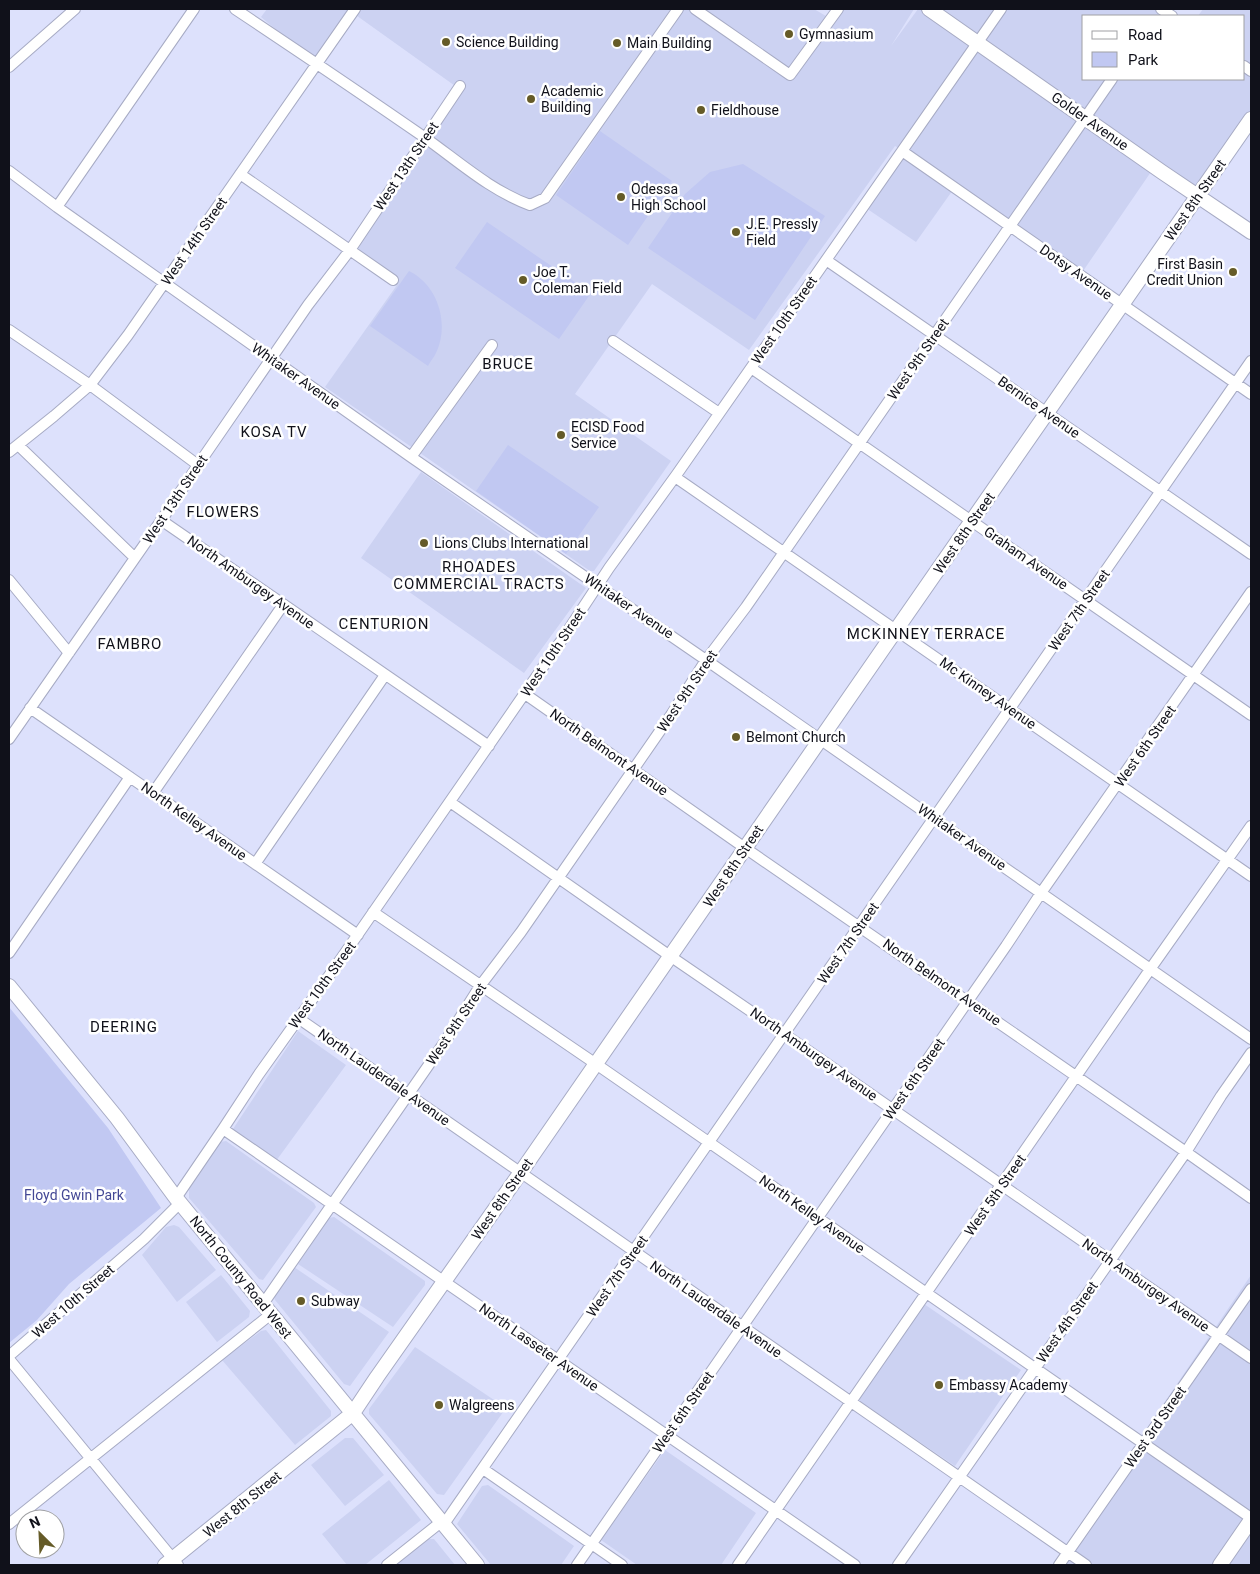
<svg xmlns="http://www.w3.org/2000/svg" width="1260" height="1574" font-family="Roboto,sans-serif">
<rect width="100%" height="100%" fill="#dde1fc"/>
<path fill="#ccd2f2" d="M267 9H814L831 19 839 9H914L891 46 918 9H1161L1172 16H1084V79H1244V16H1198L1203 9H1251V123L1200 196 1155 166 1081 274 955 187 916 242 863 206 902 150 895 146 749 350 652 284 575 394 671 461 594 571H590L325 387 397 285 349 249 458 88 353 13 317 64 261 17Z
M421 472 586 588 524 673 361 558Z
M298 1031 346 1065 276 1161 233 1129Z
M226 1141 314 1203 316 1207 263 1280 259 1279 189 1198V1189L220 1142Z
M334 1217 425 1281V1285L393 1327 298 1264 329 1218Z
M174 1225 179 1227 216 1270 177 1302 142 1255 166 1227Z
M294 1267 389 1332 350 1386 344 1384 275 1300 274 1296Z
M221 1275 250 1311 249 1317 217 1342 186 1302Z
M1251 1275V1565H1054Z
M924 1304 1021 1370 955 1466 858 1400Z
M266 1330 331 1411V1416L295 1445 222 1360 261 1331Z
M415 1347 506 1408 444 1495 437 1494 369 1414V1409Z
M345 1438H353L384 1475 345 1506 311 1465Z
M665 1450 756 1513 721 1565H637L601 1540Z
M389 1480 421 1520 365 1565H347L322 1534Z
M488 1485 574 1546 561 1565H491L457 1524 482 1486Z
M428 1539H434L455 1565H395Z"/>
<path fill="#c1c8f2" d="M600 131 672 181 628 245 556 195Z
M743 164 825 216 755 320 648 248 685 194 710 172Z
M487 222 591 293 559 339 455 268Z
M409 271C438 285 450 324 436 353 434 357 430 362 428 366L370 326Z
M508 445 599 507 566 554 476 491Z
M9 1007 108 1128 161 1208 69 1284 37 1320 9 1343Z"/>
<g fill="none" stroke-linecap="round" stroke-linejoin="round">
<defs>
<path id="minor" d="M235 9C298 51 362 94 424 137 458 161 491 191 530 205L545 198 678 9
M695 9 790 75 838 9
M1161 9 1172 16
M1244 66 1251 71
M9 67 75 9
M902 151 1251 394
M9 171 57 207 411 457 706 660 1251 1039
M240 174 393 280
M57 207 194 9
M826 260 1251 554
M9 330 90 385 198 465
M613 341 719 413
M751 368 1251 715
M18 445 135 558
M9 452 54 416 90 385 128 335 355 9
M411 457 492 345
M675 477 1251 876
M161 520 489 746
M9 580 69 653
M525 694 745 848 1186 1152 1251 1198
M30 708 358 935
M9 739 167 512 198 465 308 305 350 250 460 86
M153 793 283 605
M450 802 670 956 784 1034 1251 1358
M255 864 385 675
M373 912 596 1064 1251 1518
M9 953 130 777
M298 1018 1086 1565
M223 1129 855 1565
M176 1198 223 1129 259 1074 336 966 561 641 609 568 677 474 1001 9
M263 1304 446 1040 480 986 521 932 671 715 706 660 746 607 1112 79
M9 1356 144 1239 180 1203
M9 1359 178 1565
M483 1469 622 1565
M9 1524 271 1314
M444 1524 1251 361
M387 1565 441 1522
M577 1565 1006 946 1041 893 1251 592
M738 1565 1151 968 1251 826
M898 1565 1186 1152 1221 1096 1251 1053
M1059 1565 1251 1289"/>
<path id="major" d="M929 9 1162 172 1251 232
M9 986 117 1118 176 1198 477 1565
M165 1565 353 1413 377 1377 521 1172 896 630 1251 119
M1220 1565 1251 1520"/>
</defs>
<use href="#minor" stroke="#a7abc4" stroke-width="12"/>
<use href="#major" stroke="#a7abc4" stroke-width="16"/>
<use href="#minor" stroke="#fff" stroke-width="10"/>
<use href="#major" stroke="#fff" stroke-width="14"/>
</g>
<g fill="#655b28" stroke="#fff" stroke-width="2">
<circle cx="789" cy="34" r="5"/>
<circle cx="446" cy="42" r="5"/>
<circle cx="617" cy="43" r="5"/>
<circle cx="531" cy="99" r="5"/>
<circle cx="701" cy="110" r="5"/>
<circle cx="621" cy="197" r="5"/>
<circle cx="736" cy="232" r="5"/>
<circle cx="1233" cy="272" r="5"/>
<circle cx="523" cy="280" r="5"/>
<circle cx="561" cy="435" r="5"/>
<circle cx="424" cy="543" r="5"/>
<circle cx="736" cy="737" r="5"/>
<circle cx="301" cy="1301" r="5"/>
<circle cx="939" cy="1385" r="5"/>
<circle cx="439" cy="1405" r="5"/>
</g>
<g text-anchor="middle" stroke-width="5" stroke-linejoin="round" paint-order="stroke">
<g font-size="14" fill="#10111a" stroke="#fff" text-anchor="start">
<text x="799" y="39">Gymnasium</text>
<text x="456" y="47">Science Building</text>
<text x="627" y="48">Main Building</text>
<text x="541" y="96">Academic<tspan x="541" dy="16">Building</tspan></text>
<text x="711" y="115">Fieldhouse</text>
<text x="631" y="194">Odessa<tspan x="631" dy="16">High School</tspan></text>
<text x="746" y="229">J.E. Pressly<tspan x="746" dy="16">Field</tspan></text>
<text x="1223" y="269" text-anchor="end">First Basin<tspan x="1223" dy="16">Credit Union</tspan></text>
<text x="533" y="277">Joe T.<tspan x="533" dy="16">Coleman Field</tspan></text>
<text x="571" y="432">ECISD Food<tspan x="571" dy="16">Service</tspan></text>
<text x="434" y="548">Lions Clubs International</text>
<text x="746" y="742">Belmont Church</text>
<text x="311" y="1306">Subway</text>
<text x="949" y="1390">Embassy Academy</text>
<text x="449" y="1410">Walgreens</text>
</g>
<g font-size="14" fill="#10111a" stroke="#fff">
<text transform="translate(1090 121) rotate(35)" y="5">Golder Avenue</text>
<text transform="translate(406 166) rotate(-56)" y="5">West 13th Street</text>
<text transform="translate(1195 200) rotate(-55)" y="5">West 8th Street</text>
<text transform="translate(194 241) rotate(-55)" y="5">West 14th Street</text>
<text transform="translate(1076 272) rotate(35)" y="5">Dotsy Avenue</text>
<text transform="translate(784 320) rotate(-55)" y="5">West 10th Street</text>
<text transform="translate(918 359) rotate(-55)" y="5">West 9th Street</text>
<text transform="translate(296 376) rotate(35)" y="5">Whitaker Avenue</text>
<text transform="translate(1039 407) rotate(35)" y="5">Bernice Avenue</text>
<text transform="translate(175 499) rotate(-56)" y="5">West 13th Street</text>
<text transform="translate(964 533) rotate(-55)" y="5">West 8th Street</text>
<text transform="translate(1026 558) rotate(35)" y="5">Graham Avenue</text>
<text transform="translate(251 582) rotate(35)" y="5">North Amburgey Avenue</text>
<text transform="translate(629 606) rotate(34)" y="5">Whitaker Avenue</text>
<text transform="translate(1079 610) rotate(-55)" y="5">West 7th Street</text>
<text transform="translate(553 652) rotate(-56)" y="5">West 10th Street</text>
<text transform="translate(687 691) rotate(-56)" y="5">West 9th Street</text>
<text transform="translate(988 693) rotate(35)" y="5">Mc Kinney Avenue</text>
<text transform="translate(1145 746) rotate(-55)" y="5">West 6th Street</text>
<text transform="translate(609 752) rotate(35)" y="5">North Belmont Avenue</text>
<text transform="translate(194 821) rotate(35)" y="5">North Kelley Avenue</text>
<text transform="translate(962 837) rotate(35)" y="5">Whitaker Avenue</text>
<text transform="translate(733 866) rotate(-56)" y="5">West 8th Street</text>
<text transform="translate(848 943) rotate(-55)" y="5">West 7th Street</text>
<text transform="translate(942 982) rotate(35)" y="5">North Belmont Avenue</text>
<text transform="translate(322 985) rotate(-54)" y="5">West 10th Street</text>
<text transform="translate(456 1024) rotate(-56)" y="5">West 9th Street</text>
<text transform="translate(814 1054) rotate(35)" y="5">North Amburgey Avenue</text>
<text transform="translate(384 1077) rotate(35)" y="5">North Lauderdale Avenue</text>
<text transform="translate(914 1079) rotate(-55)" y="5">West 6th Street</text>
<text transform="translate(995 1195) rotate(-55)" y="5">West 5th Street</text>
<text transform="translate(502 1199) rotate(-55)" y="5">West 8th Street</text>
<text transform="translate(812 1214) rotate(35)" y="5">North Kelley Avenue</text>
<text transform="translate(617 1276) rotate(-55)" y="5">West 7th Street</text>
<text transform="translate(241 1277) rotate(51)" y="5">North County Road West</text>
<text transform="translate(1146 1285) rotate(35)" y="5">North Amburgey Avenue</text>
<text transform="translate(73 1301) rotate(-41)" y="5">West 10th Street</text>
<text transform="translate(716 1309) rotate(35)" y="5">North Lauderdale Avenue</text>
<text transform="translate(1067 1322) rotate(-55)" y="5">West 4th Street</text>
<text transform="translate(539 1347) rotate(35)" y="5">North Lasseter Avenue</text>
<text transform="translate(683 1412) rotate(-55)" y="5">West 6th Street</text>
<text transform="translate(1155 1427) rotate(-55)" y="5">West 3rd Street</text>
<text transform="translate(242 1504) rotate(-39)" y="5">West 8th Street</text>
</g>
<g font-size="14" fill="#444895" stroke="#fff">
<text x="74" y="1200">Floyd Gwin Park</text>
</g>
<g font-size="15" letter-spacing="1" fill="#10111a" stroke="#fff">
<text x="508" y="369">BRUCE</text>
<text x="274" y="437">KOSA TV</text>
<text x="223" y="517">FLOWERS</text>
<text x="479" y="572">RHOADES<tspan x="479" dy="17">COMMERCIAL TRACTS</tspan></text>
<text x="384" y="629">CENTURION</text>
<text x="926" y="639">MCKINNEY TERRACE</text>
<text x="130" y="649">FAMBRO</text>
<text x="124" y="1032">DEERING</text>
</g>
</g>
<rect width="1260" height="1574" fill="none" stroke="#10111a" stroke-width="20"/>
<rect x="1082" y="15" width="162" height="65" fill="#ffffff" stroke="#9fa0a3"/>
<rect x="1092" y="31" width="25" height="8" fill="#ffffff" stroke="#9fa0a3"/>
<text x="1128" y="40" font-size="15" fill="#10111a">Road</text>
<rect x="1092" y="52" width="25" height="15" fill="#c1c8f2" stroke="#9fa0a3"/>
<text x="1128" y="65" font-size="15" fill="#10111a">Park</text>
<g transform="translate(40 1534) rotate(336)"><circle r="24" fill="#ffffff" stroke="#9fa0a3"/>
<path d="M0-4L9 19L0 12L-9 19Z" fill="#655b28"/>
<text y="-8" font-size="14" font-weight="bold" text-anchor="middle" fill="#10111a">N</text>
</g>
</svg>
